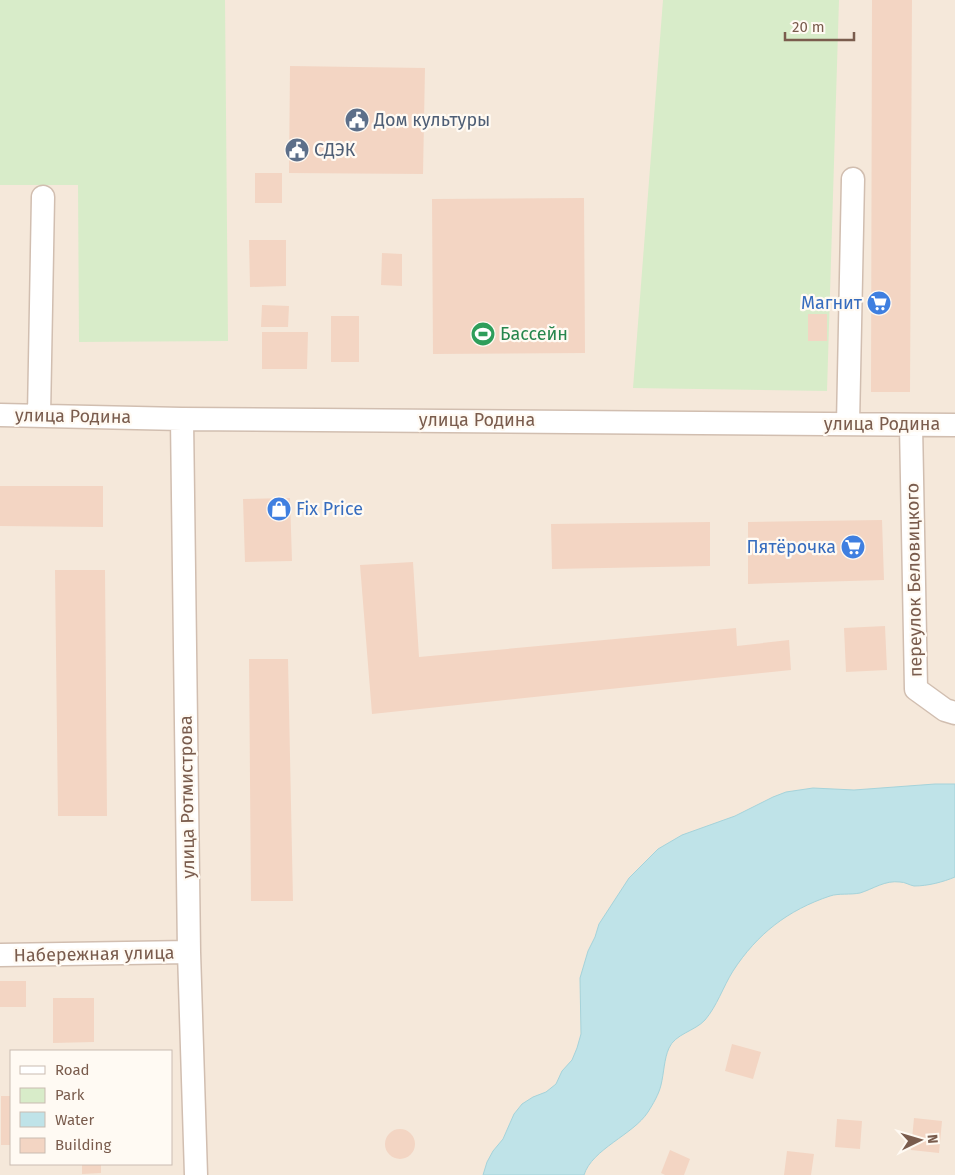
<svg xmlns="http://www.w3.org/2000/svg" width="955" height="1175" font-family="'Fira Sans',sans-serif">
<rect width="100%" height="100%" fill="#fdf6ec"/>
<path fill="#f5e8da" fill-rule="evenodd" d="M0 0H955V1175H0ZM11 1051H171V1164H11Z"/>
<path fill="#d8ecc9" d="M0 0H225L228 341 79 342 78 185H0Z
M663 0H839L827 391 633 388Z"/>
<path fill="#bfe3e8" stroke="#a5d3da" d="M935 784H955V877C943 882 928 886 914 886 909 885 905 882 900 882 885 880 873 889 860 893 850 895 839 893 830 896 788 910 757 934 733 971 723 987 717 1006 705 1020 695 1031 675 1034 669 1048 664 1059 664 1073 661 1085 659 1094 653 1104 648 1112 633 1135 592 1149 584 1175H483L487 1162 493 1151 503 1139 514 1114 522 1104 533 1097 546 1092 556 1084 562 1071 572 1060 577 1048 581 1034 580 978 588 951 595 937 599 924 629 878 658 849 682 835 735 816 773 797 786 792 813 788 854 790Z"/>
<path fill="#f3d5c3" d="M872 0H912L910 392H871Z
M290 66 425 68 423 174 289 173Z
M255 173H282V203H255Z
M584 198 585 353 433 354 432 199Z
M249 240H286V286L250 287Z
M382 253 402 254V286L381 285Z
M262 305 289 306 288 327H261Z
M808 314H827V341H808Z
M331 316H359V362H331Z
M262 332H308L307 369H262Z
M0 486H103V527L0 526Z
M290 498 292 561 245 562 243 499Z
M882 520 884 580 748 584V522Z
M710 522V566L552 569 551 524Z
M413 562 419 657 736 628 737 646 789 640 791 670 372 714 360 565Z
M55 570H105L107 816H58Z
M885 626 887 670 846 672 844 628Z
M249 659H288L293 901H251Z
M0 981H26V1007H0Z
M53 998H94V1042L53 1043Z
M732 1044 761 1052 753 1079 725 1071Z
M1 1096H11V1145H1Z
M914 1118 942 1121 939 1153 911 1150Z
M837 1119 862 1121 860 1149 835 1147Z
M385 1144a15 15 0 1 1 30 0a15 15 0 1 1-30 0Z
M670 1150 690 1159 684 1175H665L661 1173Z
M787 1151 814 1154 811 1175H784Z
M82 1164H101V1173L82 1174Z"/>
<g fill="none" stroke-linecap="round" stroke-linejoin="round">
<defs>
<path id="minor" d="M0 415 182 419 955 425
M39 416 43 197
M182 419 189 952 196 1175
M848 424 853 179
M911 425 916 689 945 710 955 713
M0 955 189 952"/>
</defs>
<use href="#minor" stroke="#d1beb0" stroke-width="25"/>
<use href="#minor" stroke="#fff" stroke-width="22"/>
</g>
<defs>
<symbol id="civic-disc" viewBox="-11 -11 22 22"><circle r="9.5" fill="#5c6f8a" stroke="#fffaf3"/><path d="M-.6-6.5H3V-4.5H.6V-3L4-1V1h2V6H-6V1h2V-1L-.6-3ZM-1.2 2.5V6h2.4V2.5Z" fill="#fff"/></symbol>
<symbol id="supermarket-disc" viewBox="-11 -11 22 22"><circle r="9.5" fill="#3f7fe0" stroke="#fffaf3"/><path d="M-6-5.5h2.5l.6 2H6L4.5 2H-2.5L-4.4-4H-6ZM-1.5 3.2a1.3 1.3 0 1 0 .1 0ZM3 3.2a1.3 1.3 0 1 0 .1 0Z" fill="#fff"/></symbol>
<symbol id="stadium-disc" viewBox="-11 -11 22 22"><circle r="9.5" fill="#2e9e5b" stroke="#fffaf3"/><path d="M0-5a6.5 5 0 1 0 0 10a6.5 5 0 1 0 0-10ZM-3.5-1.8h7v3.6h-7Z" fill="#fff"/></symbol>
<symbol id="shop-disc" viewBox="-11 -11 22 22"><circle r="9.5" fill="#3f7fe0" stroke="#fffaf3"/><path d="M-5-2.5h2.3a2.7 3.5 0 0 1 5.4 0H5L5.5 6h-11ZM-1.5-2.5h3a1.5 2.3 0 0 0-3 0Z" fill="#fff"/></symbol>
</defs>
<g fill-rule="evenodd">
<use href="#civic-disc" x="343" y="106" width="28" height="28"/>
<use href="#civic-disc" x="283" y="136" width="28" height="28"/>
<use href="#supermarket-disc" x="865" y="289" width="28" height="28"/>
<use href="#stadium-disc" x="469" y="320" width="28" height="28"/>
<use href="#shop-disc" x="265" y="495" width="28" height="28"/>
<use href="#supermarket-disc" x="839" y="533" width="28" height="28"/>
</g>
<g text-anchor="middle" stroke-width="4.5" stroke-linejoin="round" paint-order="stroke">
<g font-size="18" fill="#4e5e75" stroke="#fffaf3" text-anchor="start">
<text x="374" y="126">Дом культуры</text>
<text x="314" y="156">СДЭК</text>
</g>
<g font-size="18" fill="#366cbe" stroke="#fffaf3" text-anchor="end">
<text x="862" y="309">Магнит</text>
<text x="296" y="515" text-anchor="start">Fix Price</text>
<text x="836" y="553">Пятёрочка</text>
</g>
<g font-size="18" fill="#27864d" stroke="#fffaf3" text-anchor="start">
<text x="500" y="340">Бассейн</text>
</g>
<g font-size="18" fill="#7a5c4d" stroke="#fffaf3">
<text transform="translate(73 416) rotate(1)" y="6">улица Родина</text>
<text x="477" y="426">улица Родина</text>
<text x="882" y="430">улица Родина</text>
<text transform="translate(914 580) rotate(-91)" y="6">переулок Беловицкого</text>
<text transform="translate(187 797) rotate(-91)" y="6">улица Ротмистрова</text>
<text transform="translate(94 954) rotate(-1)" y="6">Набережная улица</text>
</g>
</g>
<rect x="10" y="1050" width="162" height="115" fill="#fffaf3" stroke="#cabbb1"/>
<rect x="20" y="1066" width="25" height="8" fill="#ffffff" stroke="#cabbb1"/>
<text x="55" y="1075" font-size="15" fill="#7a5c4d">Road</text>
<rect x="20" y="1088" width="25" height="15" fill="#d8ecc9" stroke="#cabbb1"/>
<text x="55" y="1100" font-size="15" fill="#7a5c4d">Park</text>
<rect x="20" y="1112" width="25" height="15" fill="#bfe3e8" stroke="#cabbb1"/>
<text x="55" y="1125" font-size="15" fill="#7a5c4d">Water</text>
<rect x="20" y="1138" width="25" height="15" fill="#f3d5c3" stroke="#cabbb1"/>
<text x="55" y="1150" font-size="15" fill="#7a5c4d">Building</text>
<g transform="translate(920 1140) rotate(85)" stroke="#fffaf3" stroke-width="4" paint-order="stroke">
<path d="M0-4L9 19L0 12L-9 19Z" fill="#7a5c4d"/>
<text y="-8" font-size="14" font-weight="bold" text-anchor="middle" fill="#7a5c4d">N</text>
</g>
<path d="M785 32v8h69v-8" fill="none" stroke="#7a5c4d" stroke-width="2.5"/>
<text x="792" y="32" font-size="15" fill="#7a5c4d" stroke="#fffaf3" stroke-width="4" paint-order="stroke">20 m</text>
</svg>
